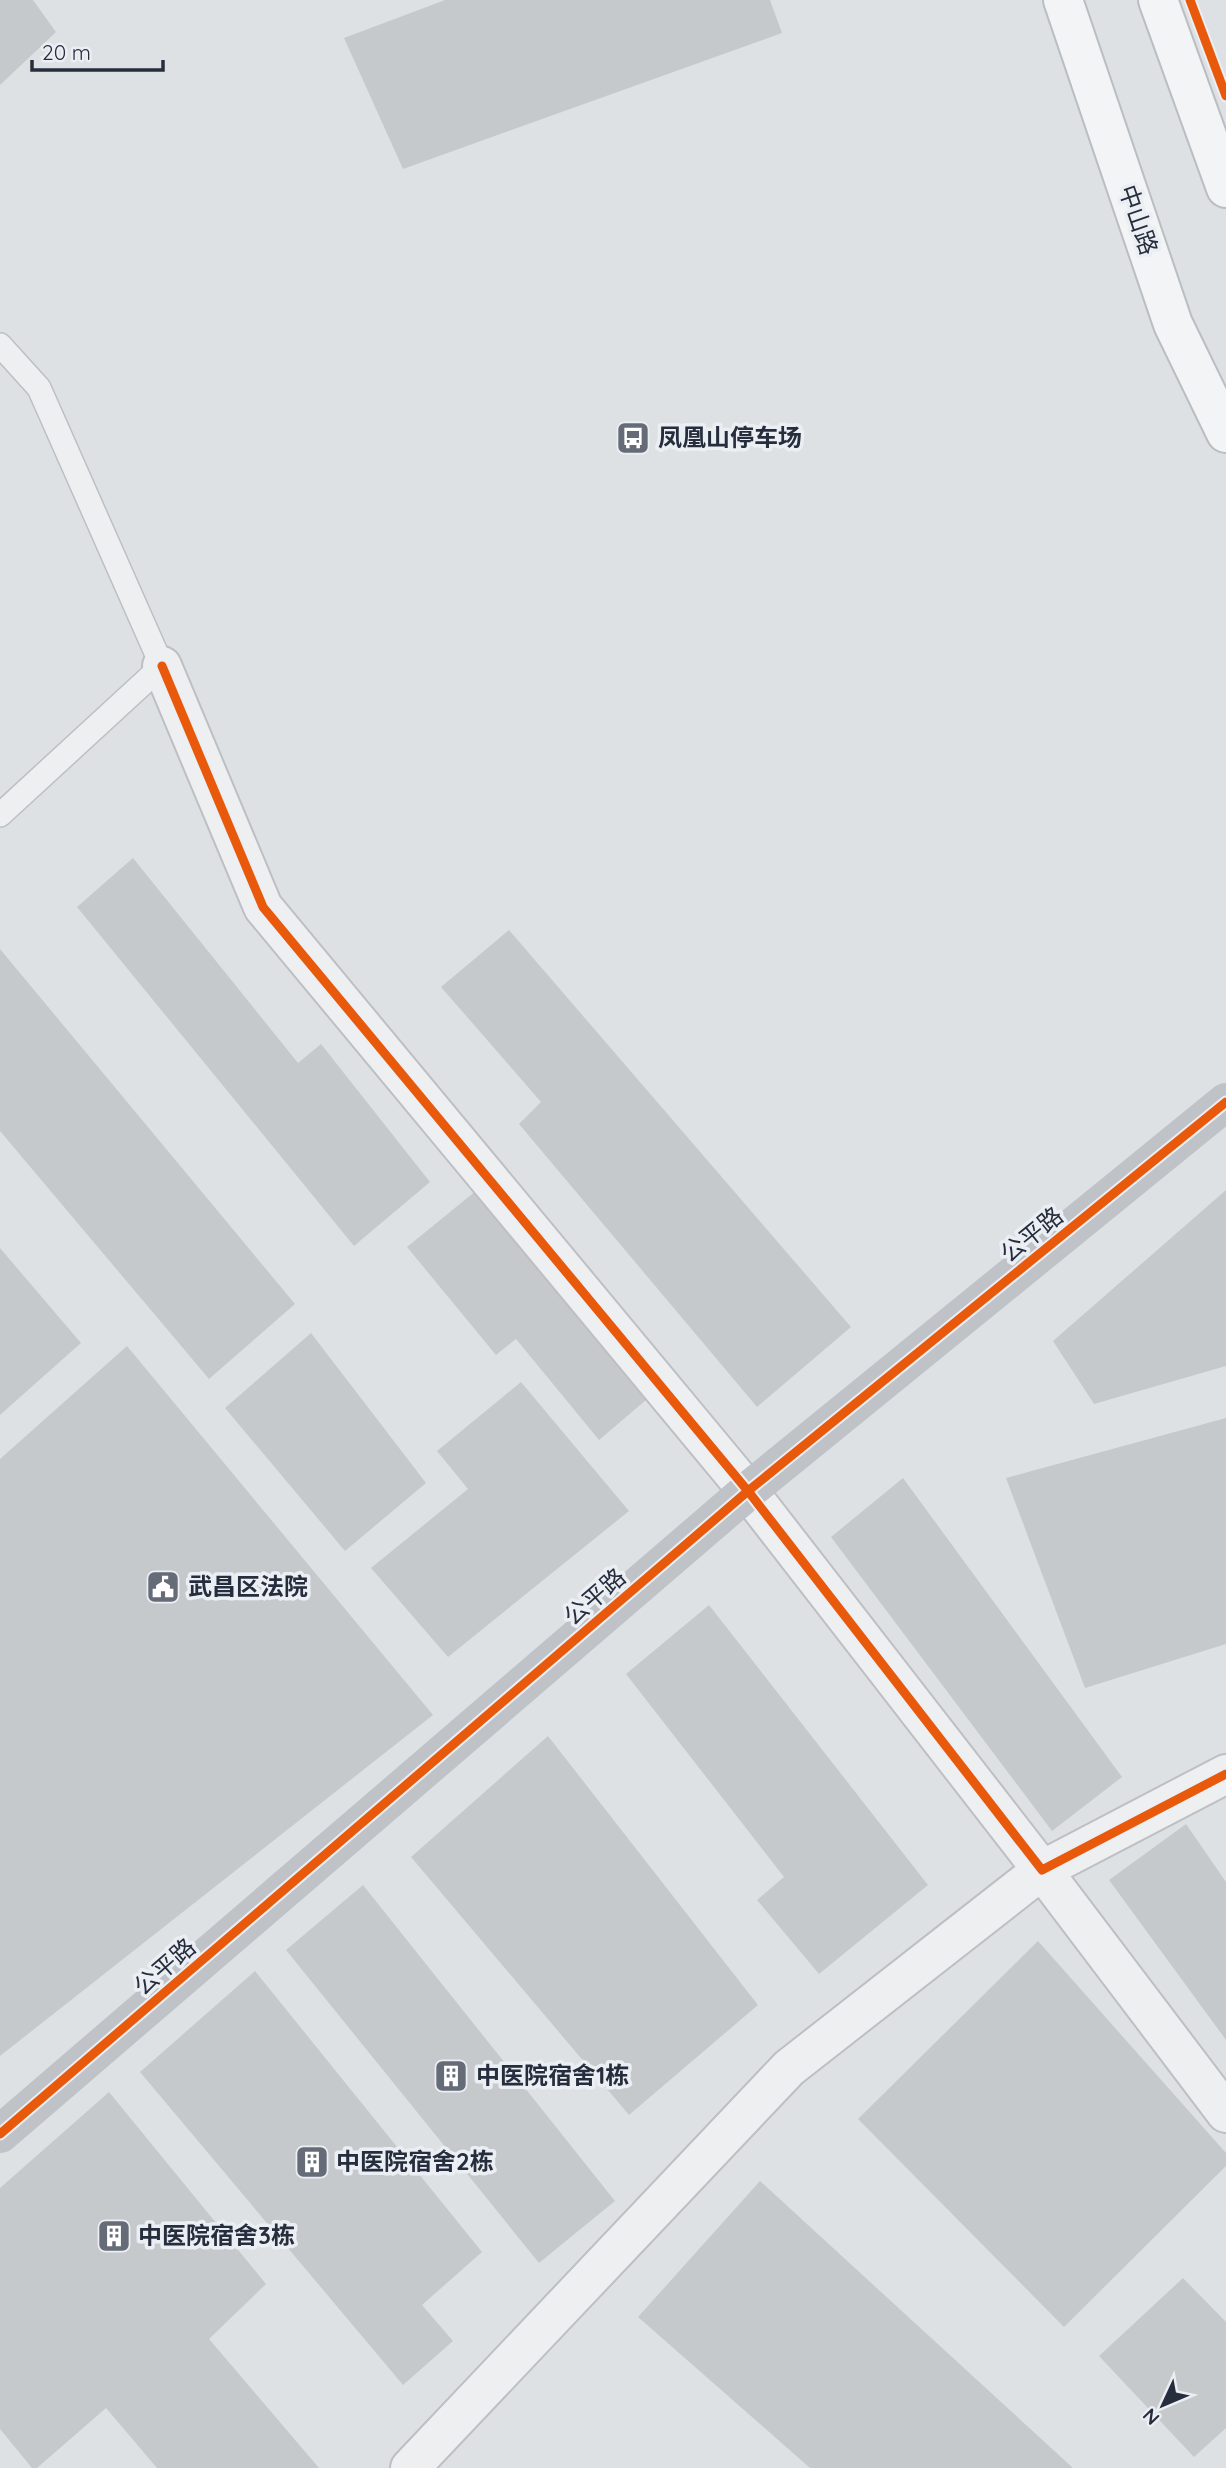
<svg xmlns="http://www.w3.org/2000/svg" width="1226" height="2468" font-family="Quicksand,'Noto Sans SC',sans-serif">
<rect width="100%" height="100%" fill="#dee1e4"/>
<path fill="#c6c9cc" d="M0 0H33L56 32 0 85Z
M445 0H770L782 33 403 169 344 38Z
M133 858 298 1063 321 1044 430 1182 354 1246 77 907Z
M509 930 851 1327 757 1407 519 1124 541 1102 441 987Z
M0 949 295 1304 209 1379 0 1131Z
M477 1190 646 1400 599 1440 516 1339 496 1355 407 1247Z
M1226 1190V1366L1094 1404 1053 1341Z
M0 1248 81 1343 0 1415Z
M311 1333 426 1483 345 1551 225 1408Z
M127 1346 433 1715 0 2056V1459Z
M521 1382 629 1511 448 1657 371 1568 468 1489 437 1451Z
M1226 1418V1644L1085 1688 1006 1478Z
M903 1478 1122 1777 1052 1831 831 1537Z
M709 1605 928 1885 819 1974 757 1900 784 1877 626 1674Z
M548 1736 758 2005 629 2115 411 1857Z
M1186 1824 1226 1882V2040L1109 1880Z
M363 1885 615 2201 539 2263 286 1950Z
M1038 1941 1226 2153V2166L1064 2327 858 2119Z
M255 1971 482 2252 422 2305 453 2341 403 2385 140 2072Z
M109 2092 266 2284 209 2339 319 2468H157L106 2408 37 2468H32L0 2429V2188Z
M760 2181 1073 2468H810L638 2317Z
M1183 2278 1226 2322V2428L1194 2457 1099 2356Z"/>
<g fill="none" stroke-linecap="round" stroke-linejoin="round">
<defs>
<path id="lane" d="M0 345 39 388 162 666 0 815"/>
<path id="street" d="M162 666 263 907 748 1491 1042 1870 1226 1774
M410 2468 789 2068 1042 1870 1226 2113"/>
<path id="primary" d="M1063 0 1173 324 1226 433
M1158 0 1226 188"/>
</defs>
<use href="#lane" stroke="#bdbfc2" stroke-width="26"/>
<use href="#street" stroke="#bdbfc2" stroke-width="42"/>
<use href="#primary" stroke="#babdc2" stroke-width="42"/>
<use href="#lane" stroke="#eeeff1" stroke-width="23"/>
<use href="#street" stroke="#eeeff1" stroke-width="38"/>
<path stroke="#bfc2c7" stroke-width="38" d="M0 2134 748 1491 1226 1102"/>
<use href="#primary" stroke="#f2f4f5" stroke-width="38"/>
<defs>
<path id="cycleway" d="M1190 0 1226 96
M162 666 263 907 748 1491 1042 1870 1226 1774
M0 2134 748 1491 1226 1102"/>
</defs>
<use href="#cycleway" stroke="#ebeff4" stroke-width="13"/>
<use href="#cycleway" stroke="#e8590c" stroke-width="9"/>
</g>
<defs>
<symbol id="bus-square" viewBox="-11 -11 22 22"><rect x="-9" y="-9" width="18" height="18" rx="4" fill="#666c77" stroke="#ebeff4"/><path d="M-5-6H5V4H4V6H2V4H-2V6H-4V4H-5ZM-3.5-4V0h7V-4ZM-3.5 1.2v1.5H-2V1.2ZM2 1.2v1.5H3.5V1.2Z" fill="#fff"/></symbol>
<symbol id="civic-square" viewBox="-11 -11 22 22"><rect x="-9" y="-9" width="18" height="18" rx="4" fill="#666c77" stroke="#ebeff4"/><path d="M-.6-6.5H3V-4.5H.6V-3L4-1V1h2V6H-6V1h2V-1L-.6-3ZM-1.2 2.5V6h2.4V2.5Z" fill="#fff"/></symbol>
<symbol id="building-square" viewBox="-11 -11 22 22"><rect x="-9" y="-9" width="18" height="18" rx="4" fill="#666c77" stroke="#ebeff4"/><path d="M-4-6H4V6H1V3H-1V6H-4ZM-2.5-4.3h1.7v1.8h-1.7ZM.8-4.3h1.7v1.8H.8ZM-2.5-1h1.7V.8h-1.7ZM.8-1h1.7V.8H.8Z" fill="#fff"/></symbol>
</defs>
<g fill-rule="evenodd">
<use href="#bus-square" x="614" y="419" width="38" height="38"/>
<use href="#civic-square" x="144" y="1568" width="38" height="38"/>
<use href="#building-square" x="432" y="2057" width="38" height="38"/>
<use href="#building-square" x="293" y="2143" width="38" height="38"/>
<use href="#building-square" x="95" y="2217" width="38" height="38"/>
</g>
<g text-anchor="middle" stroke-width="7" stroke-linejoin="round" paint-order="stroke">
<g font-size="24" fill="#262d3d" stroke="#ebeff4">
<text transform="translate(1138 220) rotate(71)" y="8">中山路</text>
<text transform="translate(1032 1235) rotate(-39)" y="8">公平路</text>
<text transform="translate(595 1597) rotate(-41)" y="8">公平路</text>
<text transform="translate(165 1967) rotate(-41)" y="8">公平路</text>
</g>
<g font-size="24" font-weight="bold" fill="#262d3d" stroke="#ebeff4" text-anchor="start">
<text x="658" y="446">凤凰山停车场</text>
<text x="188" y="1595">武昌区法院</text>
<text x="476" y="2084">中医院宿舍1栋</text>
<text x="336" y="2170">中医院宿舍2栋</text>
<text x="138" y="2244">中医院宿舍3栋</text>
</g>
</g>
<g transform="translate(1163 2405) rotate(226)" stroke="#ebeff4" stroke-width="5" paint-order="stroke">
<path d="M0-5L12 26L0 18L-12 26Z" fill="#262d3d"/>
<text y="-10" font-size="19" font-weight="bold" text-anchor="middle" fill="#262d3d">N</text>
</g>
<path d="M32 60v10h131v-10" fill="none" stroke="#262d3d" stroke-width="3.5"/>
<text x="42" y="60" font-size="21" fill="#262d3d" stroke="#ebeff4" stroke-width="5" paint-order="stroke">20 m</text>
</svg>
